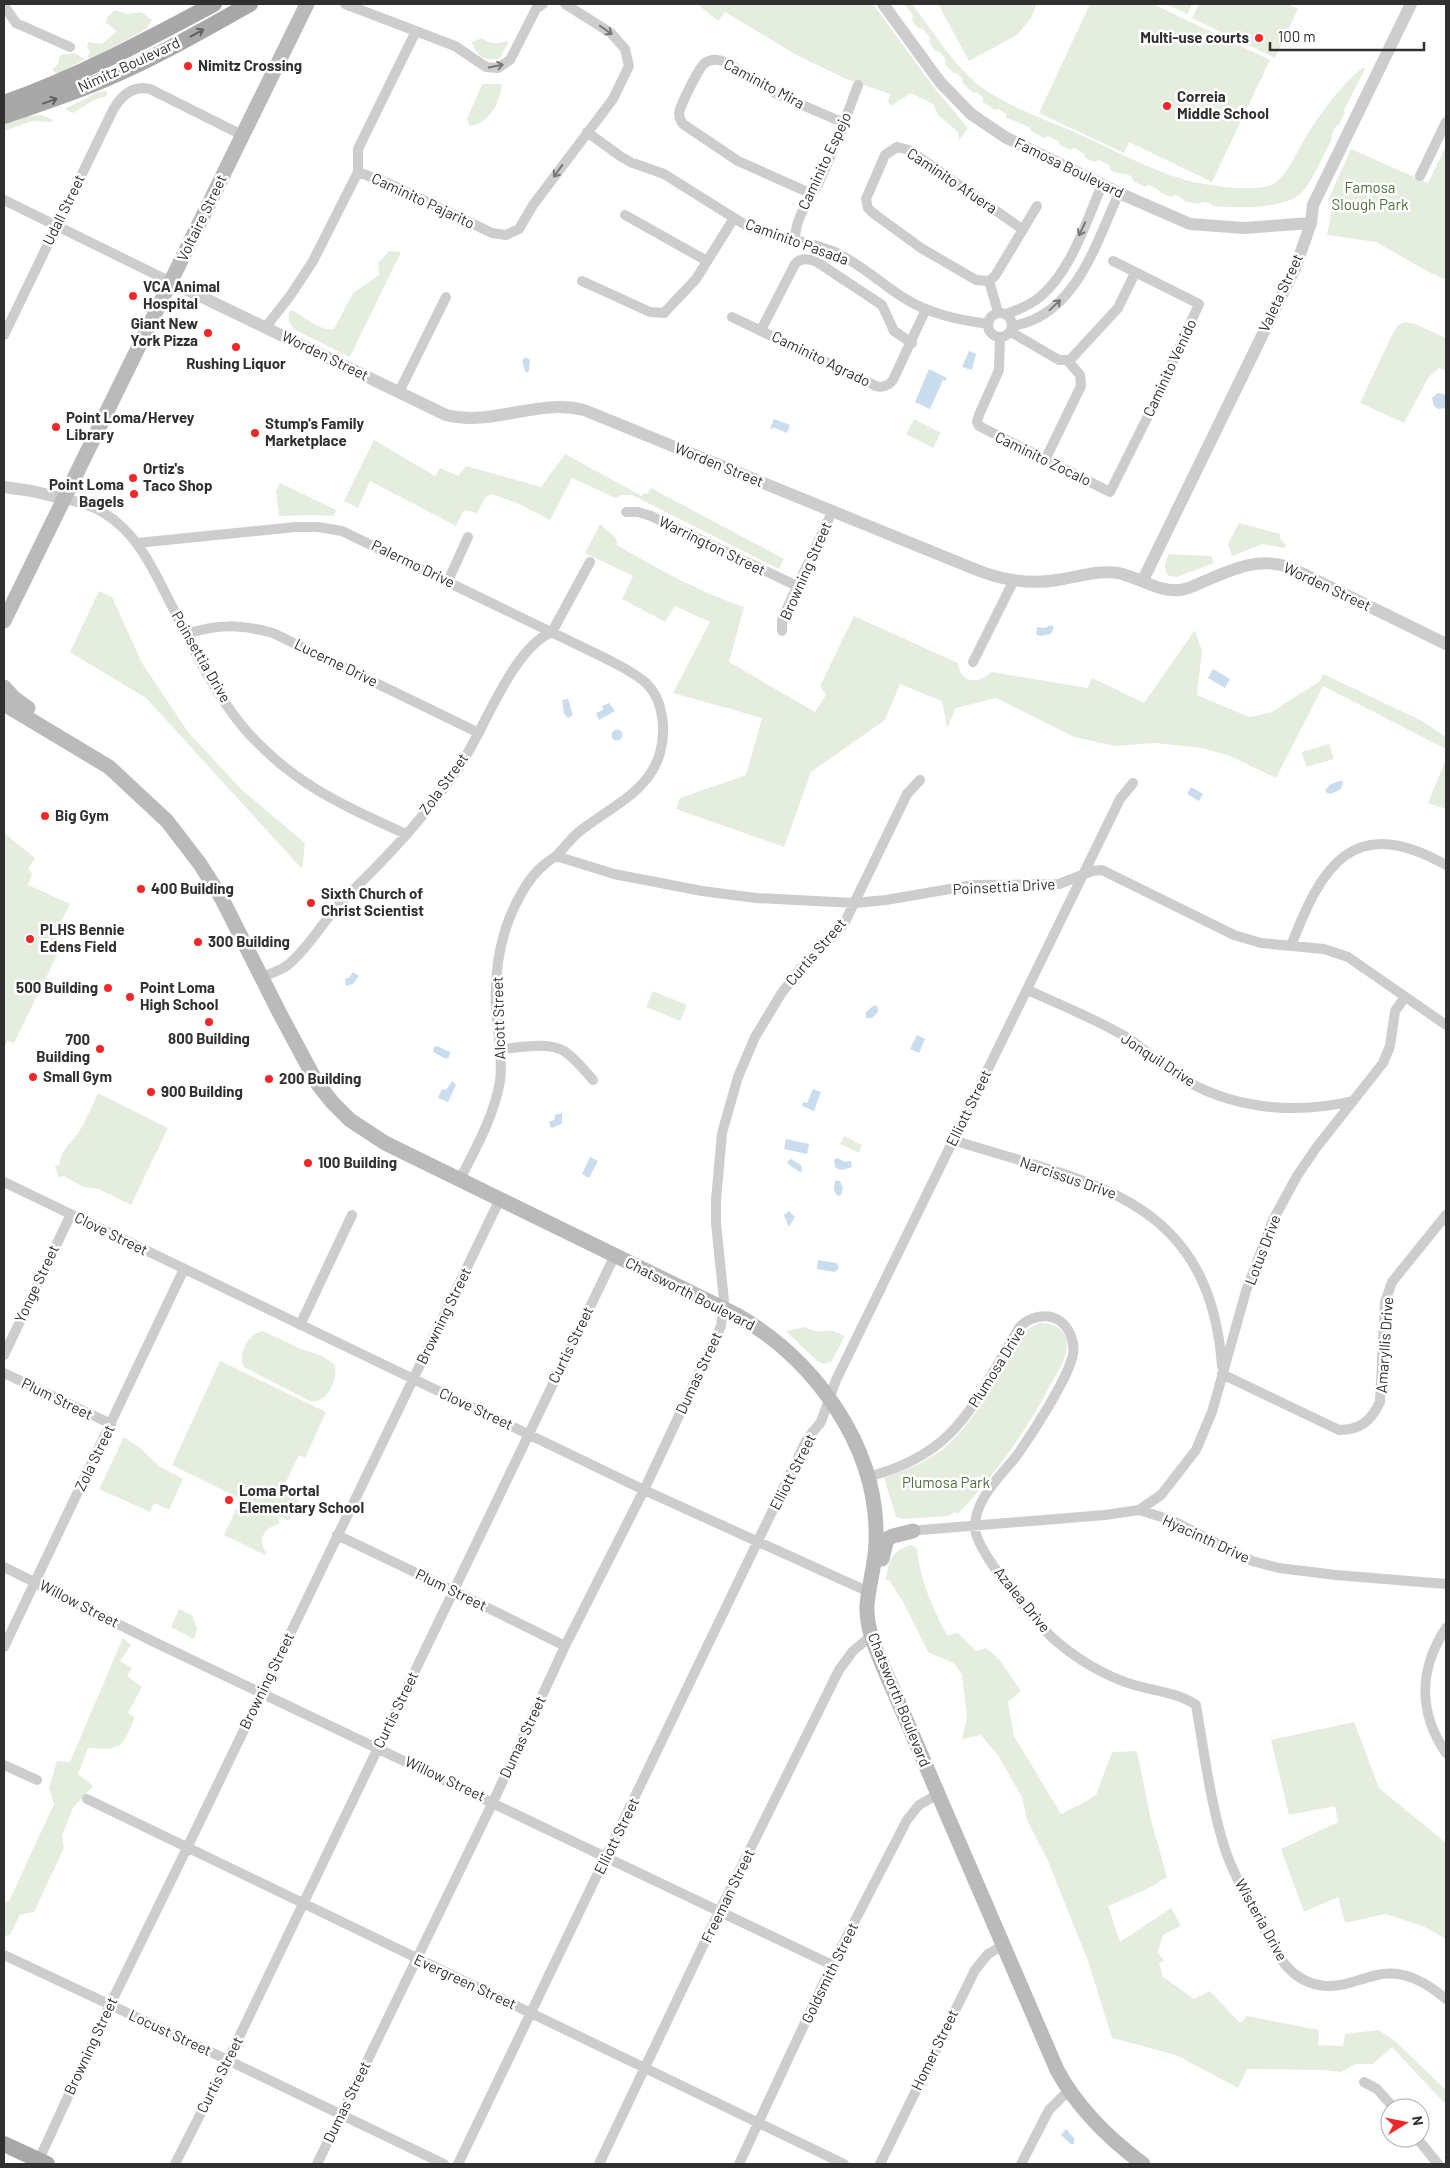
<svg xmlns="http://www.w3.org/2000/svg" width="1450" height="2168" font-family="Barlow,sans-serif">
<rect width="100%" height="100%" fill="#fff"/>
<path fill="#e5eede" d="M697 4H873L932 85 968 128 959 140 958 132 938 115 933 104 911 93 891 106 888 102 890 94 844 78 795 54 725 12 718 21Z
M900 4H912C932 30 951 61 976 83 1005 106 1040 117 1074 132 1111 148 1149 170 1189 181 1206 185 1261 194 1275 183 1288 173 1296 154 1304 140 1319 115 1341 84 1364 67L1365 69 1344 110 1345 112 1339 125 1336 126 1331 136 1332 139C1323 156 1315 175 1304 190 1290 210 1235 208 1212 206L1210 203 1202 202 1199 204 1184 201 1182 198 1175 195 1171 197 1161 193 1159 190 1149 185 1145 187 1133 181 1131 176C1123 173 1117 174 1110 170V166L1099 160 1094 162 1085 158 1084 154 1074 148 1070 150 1060 145 1058 141 1048 136 1044 138 1031 131 1030 127 1006 118V114L999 109 995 110 983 102V98L977 92 973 93 962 82 963 79 957 73H953L945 64 946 60 940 52 935 51 929 42 930 38 923 29 918 28 912 20 913 15 906 6Z
M938 4H1037L1031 18 1017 35 969 61Z
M1090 4H1153L1270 60 1212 182 1129 142 1124 153 1039 113Z
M1166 4H1192L1187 14Z
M1199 4H1288L1298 9 1275 58 1192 18Z
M115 10 127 14 141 12 152 20 145 30 90 59 87 56 90 52 87 46 88 42 102 44 117 31 106 23 107 17Z
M482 38C492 46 499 42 509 41L500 58C486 63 475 55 472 42Z
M74 53 85 59 57 74 52 70 58 64 60 55Z
M482 84H502C500 102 490 124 469 126L467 119Z
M107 91V96L94 100 73 113 65 109 98 92Z
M42 115 53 120 51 122 32 121 4 131V124L28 116Z
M1446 146V280L1427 271 1376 242 1327 235 1331 214 1328 200 1351 149 1428 183Z
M389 251 401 252 350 357 295 330C290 324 287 320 289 312L292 310C305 317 318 331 334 329L353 293 379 275 378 263Z
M1405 322 1415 324 1446 338V367L1445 370 1439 368 1428 378 1404 423 1360 403 1391 337 1398 325Z
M914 419 941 433 933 448 906 434Z
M374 440 435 476 440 468 458 476 466 466 541 487 565 454 642 496 644 493 647 494 651 488 784 559 779 569 632 495H622L615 498 572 478 550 520 517 503 492 494 486 496 477 513 464 510 456 526 370 481 358 508 344 501Z
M280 483 336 510 334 516 313 515 279 516 276 491Z
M1239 523 1280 534V538L1286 545 1284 548 1263 544 1232 556 1228 544Z
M600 524 616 538 617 545C658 569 699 592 744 607L729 662 815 712 826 695 820 686 854 616 958 663C959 683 979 685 991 672L1088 688 1092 678 1144 703 1195 630 1202 651 1197 695 1249 717 1270 713 1320 681 1323 674 1422 721 1446 737V749L1323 686 1276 778 1230 756 1202 748 1155 743 1115 746 1074 737 996 698 956 708 947 728 942 701 900 684 885 720 811 772 784 847 676 809 680 798 746 775 762 718 673 693 710 622 675 606 665 622 622 599 633 576 585 553Z
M1169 554 1211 556 1214 563 1177 577 1169 576C1162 568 1165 563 1169 554Z
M99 591 112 597 142 663 188 732 242 790 305 843 302 869 146 698 70 652Z
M1329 744 1334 759 1306 767 1302 752Z
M1446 759V809L1428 803Z
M4 833 35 858 28 869 32 874 28 885 70 904 53 938 63 943 14 1043 7 1041 4 1048Z
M653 991 687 1005 680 1021 646 1007Z
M98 1093 168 1128 131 1205 99 1189 83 1187 64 1176 59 1178 55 1166 60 1164C60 1148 74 1142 80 1130 87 1118 92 1106 98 1093Z
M844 1136 862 1145 859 1153 840 1144Z
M1039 1323C1053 1323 1068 1329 1067 1346 1067 1358 1057 1373 1051 1384 1026 1432 995 1474 958 1514L954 1512 949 1516 903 1519 896 1517 884 1478 919 1464 941 1451 952 1441 967 1424 988 1395 1024 1331Z
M806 1327C814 1334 824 1330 833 1331 837 1332 841 1335 845 1336L831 1362 824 1364 817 1361 786 1331Z
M263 1331 301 1349 320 1355 334 1364C340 1377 327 1405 310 1401L244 1367C237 1355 249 1332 263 1331Z
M220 1361 326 1412 305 1458 299 1455 281 1492 299 1501 289 1521 271 1513 279 1518V1524C264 1528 257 1539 266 1553L265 1555 224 1535 241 1499 172 1465Z
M124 1437 140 1448 159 1466 183 1479 169 1510 154 1503 150 1512 99 1489Z
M911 1545 917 1549C920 1580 932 1607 947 1635L958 1633 976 1651 986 1648 999 1659 1021 1691 1008 1702 1014 1736 1061 1814C1070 1809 1089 1801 1096 1795L1112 1752 1137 1751 1151 1820 1167 1877 1147 1889 1108 1906 1120 1942 1171 1908 1181 1926 1163 1935 1158 1952 1164 1961 1159 1963 1163 1977 1194 1999 1210 1991 1240 2023 1247 2016 1319 2030 1318 2045 1343 2046 1345 2034 1378 2030 1394 2040 1446 2090V2105L1392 2047 1373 2064H1356L1341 2072 1322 2070 1247 2069 1238 2088 1176 2055 1112 2038 1088 1961 1048 1861 1027 1820 1022 1797 999 1757 981 1735 962 1739 967 1717 962 1675 955 1664 928 1652 902 1600 889 1580H886C889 1560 890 1552 911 1545Z
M179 1609 192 1615 197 1629 194 1639 171 1627Z
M123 1638 131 1645 120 1661 132 1668 127 1676 142 1687 128 1713 135 1717C122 1747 123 1751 88 1748L78 1774 93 1786 73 1808 62 1835 64 1848 34 1912 20 1915 10 1935 4 1936V1902L9 1901 54 1804 49 1788 57 1761 70 1762Z
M1354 1722 1379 1788 1446 1843V1939L1423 1926 1385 1914 1345 1923 1338 1897 1304 1912 1281 1849 1338 1822 1335 1806 1289 1815 1271 1740Z"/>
<path fill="#c9ddef" d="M969 351 976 354 972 370 962 367Z
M525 357 530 360 529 371 526 373 522 361Z
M929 369 947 378 945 381 943 380 930 409 915 402Z
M1438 393 1446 395V408L1438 409 1434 406 1432 398Z
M774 419 790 425 787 433 773 427 772 429H770Z
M1051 625 1054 627 1051 634 1040 636 1036 634 1037 627 1045 628Z
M1213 669 1230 679 1225 688 1208 678Z
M568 699 573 715 568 718 564 714 562 700Z
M609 703 615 711 599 720 596 713 603 710 602 706Z
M611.5 735a5.5 5.5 0 1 1 11 0a5.5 5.5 0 1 1-11 0Z
M1340 781H1343L1341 789 1331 794 1327 793 1325 790 1331 784Z
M1191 787 1203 794 1199 801 1187 794Z
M353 972 359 976 353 984 346 986 345 979 349 978Z
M877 1005 878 1012 872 1018H866V1012L873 1006Z
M917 1035 925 1039 919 1053 910 1049Z
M437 1046 450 1052 449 1057 446 1059 433 1052 434 1047Z
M452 1081 456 1085 448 1102 438 1098 442 1089 446 1090Z
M813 1089 821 1092 814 1111 802 1106 803 1102 807 1103Z
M562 1113V1124L551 1128 549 1122 554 1120 555 1115Z
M786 1139 809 1144 807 1154 784 1149Z
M590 1157 598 1161 589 1178 582 1174Z
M837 1158 845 1162 851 1161 852 1167 842 1170 838 1169 835 1167 834 1160Z
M791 1159 801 1165 802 1171 800 1172 789 1165 787 1162Z
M836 1180 840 1181 843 1188 841 1195 839 1196C833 1194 833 1185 836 1180Z
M789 1211 795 1217 789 1227 784 1215Z
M818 1260 837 1263 839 1268 835 1272 817 1269Z
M1066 2129 1074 2138V2144H1071L1061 2135Z"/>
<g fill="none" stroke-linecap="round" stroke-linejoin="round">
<path stroke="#cdcdcd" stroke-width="10" d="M345 4 455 46 486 67 498 68 510 60 536 9 543 4
M4 6 16 23 70 47
M587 132 620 156 632 163
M636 164 664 174 747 226C775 238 807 240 835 252 861 264 881 284 904 298 929 314 959 320 988 324
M358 172 390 184 492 233 506 235 519 229 533 205 613 99 629 66 625 49 611 33 565 4
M358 172V149L415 33
M1420 176 1446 122
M812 194 738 161 683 124C680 120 679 117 679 113 681 104 699 67 705 63 711 59 718 59 725 62L777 94 844 123
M4 200 171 282
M625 215 707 261
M795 238C796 216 809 201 819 182 834 151 846 118 858 85
M582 281 650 312 664 313 696 279 734 218
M989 281 976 280 921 248 873 213 868 208 866 199 885 155 897 147 909 150 1022 229
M989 281 995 276 1037 206
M989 281 998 312
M988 325a12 12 0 1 1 24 0a12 12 0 1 1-24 0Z
M1006 314C1018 310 1031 305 1041 296 1072 269 1086 222 1102 185
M732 317 876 386C883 388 889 385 893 380L926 309
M1012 326C1075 317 1096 243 1119 193
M265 328 290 296 313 261 358 172
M761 330 795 264C801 257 809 259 817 262L882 305 894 331 912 343
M1011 332 1059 360H1070L1118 308 1135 273
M4 335 113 110C121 96 133 85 150 89L242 135
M1000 337 999 370 979 415 977 422 979 426 1110 492 1148 416 1199 304 1113 261
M399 392 446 297
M1045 460 1081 386 1080 375 1068 361
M65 499C79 502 92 505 104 513 140 535 155 574 174 610 194 650 214 692 243 727 290 782 341 805 406 834
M626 512H638L651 516 797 586
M137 543 296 527H318L342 531 607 659C620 666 635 673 646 683 664 700 666 731 660 753 649 792 609 808 580 831 571 838 565 847 557 855 553 859 548 861 545 864 535 872 527 883 521 894 501 929 494 970 496 1010 498 1034 503 1058 500 1081 494 1116 476 1148 460 1179
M448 581 468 537
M782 631V619L832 512
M186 634C218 624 240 624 273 633L479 733
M973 662 1013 582
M556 856 614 874 702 891 756 898 855 903 886 900 973 885 1059 884 1092 871 1102 870 1234 935 1261 943 1324 949 1348 957 1446 1025
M1291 946C1322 864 1354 813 1446 865
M262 977C271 973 281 971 289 964 307 949 320 927 335 909 349 893 365 879 380 863 412 830 443 793 467 754 488 719 515 647 552 632L590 562
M1028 990C1062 1006 1099 1020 1131 1040 1147 1051 1161 1065 1177 1075 1229 1109 1294 1115 1353 1101
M501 1049C520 1048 547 1041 564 1051 575 1058 584 1070 593 1080
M953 1140C1088 1183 1209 1194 1222 1366
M4 1182 644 1490 869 1592
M300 1325 352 1215
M4 1355 71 1214
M4 1373 111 1424
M1222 1374 1339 1430C1360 1430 1371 1421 1380 1402L1385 1302 1392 1282 1446 1215
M867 1477C960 1454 974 1401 1019 1328 1028 1317 1047 1312 1060 1321 1070 1328 1075 1343 1073 1354 1069 1377 1032 1434 1018 1454 1002 1475 974 1499 975 1528 976 1552 1037 1624 1056 1641 1077 1659 1105 1676 1131 1684 1153 1691 1177 1692 1196 1705 1204 1751 1210 1801 1224 1846 1232 1872 1247 1897 1260 1921 1275 1951 1288 1983 1326 1986 1345 1987 1359 1979 1377 1975 1404 1969 1427 1983 1446 1999
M1139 1510 1161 1495 1196 1450 1212 1412 1246 1291 1273 1220 1297 1176 1316 1148 1383 1063 1390 1046 1395 1011 1405 997
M909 1531 1105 1515 1139 1510 1171 1520 1252 1561 1279 1568 1336 1575 1446 1584
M337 1535 454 1591 565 1646
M4 1567 152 1641 832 1965
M1446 1628C1419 1669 1418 1712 1446 1753
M4 1647 184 1269
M4 1765 37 1780
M87 1799 844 2164
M4 1955 215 2054 444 2164
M1364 2082 1377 2089 1394 2108
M1417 2138 1438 2164
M37 2164 110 2005 187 1848 500 1199
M175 2164 228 2060 615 1255
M317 2164 493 1802 565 1646 644 1490 721 1326 724 1300 716 1224V1200L722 1133 738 1077 755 1037 781 994 800 969 844 924 907 794 920 780
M458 2164 807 1439 821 1422 836 1380 1120 799 1133 783
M599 2164 719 1912 839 1670 853 1651 871 1636
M739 2164 832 1965 907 1820 919 1805 938 1794
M880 2164 975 1970 988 1954 1002 1946
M1021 2164 1049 2110 1069 2090"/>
<path stroke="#cdcdcd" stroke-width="12" d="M883 4 940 82 971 114 1005 137 1119 193 1190 224 1244 228 1311 223
M171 282 446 415C493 427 537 398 584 410L972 568C1000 580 1027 585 1057 580 1077 577 1098 570 1118 573 1139 577 1159 593 1180 590 1189 589 1197 584 1205 581 1233 569 1259 557 1289 567L1446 644
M4 487 32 491 65 499
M1143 580 1296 266 1311 223 1313 205 1411 4"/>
<path stroke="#bababa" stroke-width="15" d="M4 621 307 4
M4 687 14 698 28 708
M4 704 109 767 167 821 200 864 222 899 279 1012 317 1083 332 1102 350 1120 385 1143 737 1315C815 1360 879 1447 876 1541 876 1562 869 1583 867 1605 866 1626 874 1645 882 1664L1057 2070C1078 2109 1108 2138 1143 2164
M882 1559 887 1539 893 1536 913 1531"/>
<path stroke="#a8a8a8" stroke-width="16" d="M4 103C77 77 145 41 214 4
M4 116C39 104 74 93 108 78 157 57 203 30 250 4
M4 2144 47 2164"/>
</g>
<defs><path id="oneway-shaft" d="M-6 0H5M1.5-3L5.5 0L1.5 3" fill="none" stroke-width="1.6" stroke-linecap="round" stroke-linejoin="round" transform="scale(1.25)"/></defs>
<g stroke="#777">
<use href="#oneway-shaft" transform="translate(606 30) rotate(35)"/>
<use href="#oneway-shaft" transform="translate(496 66) rotate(-11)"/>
<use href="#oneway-shaft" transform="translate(558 171) rotate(126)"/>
<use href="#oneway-shaft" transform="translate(1082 229) rotate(115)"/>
<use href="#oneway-shaft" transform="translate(1055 305) rotate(-43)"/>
</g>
<g stroke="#606060">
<use href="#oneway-shaft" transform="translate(197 33) rotate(-28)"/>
<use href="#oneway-shaft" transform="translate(50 101) rotate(-20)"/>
</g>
<g fill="#f22828" stroke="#fff" stroke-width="2">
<circle cx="1259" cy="38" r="5"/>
<circle cx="188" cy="66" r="5"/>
<circle cx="1167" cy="106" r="5"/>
<circle cx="133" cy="296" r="5"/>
<circle cx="208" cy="333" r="5"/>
<circle cx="236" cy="347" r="5"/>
<circle cx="56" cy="427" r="5"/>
<circle cx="255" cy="433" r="5"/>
<circle cx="133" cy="478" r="5"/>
<circle cx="134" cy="494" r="5"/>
<circle cx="45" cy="816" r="5"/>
<circle cx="141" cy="889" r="5"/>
<circle cx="311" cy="903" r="5"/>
<circle cx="30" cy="939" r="5"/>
<circle cx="198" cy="942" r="5"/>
<circle cx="108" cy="988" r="5"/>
<circle cx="130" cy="997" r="5"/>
<circle cx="209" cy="1022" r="5"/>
<circle cx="100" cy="1049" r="5"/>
<circle cx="33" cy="1077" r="5"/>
<circle cx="269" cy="1079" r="5"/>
<circle cx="151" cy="1092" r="5"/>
<circle cx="308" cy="1163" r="5"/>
<circle cx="229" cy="1500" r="5"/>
</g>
<g text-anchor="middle" stroke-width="5" stroke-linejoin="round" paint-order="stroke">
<g font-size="15" font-weight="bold" fill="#303030" stroke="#fff" text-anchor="start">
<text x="1249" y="43" text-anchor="end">Multi-use courts</text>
<text x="198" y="71">Nimitz Crossing</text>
<text x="1177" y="102">Correia<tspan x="1177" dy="17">Middle School</tspan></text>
<text x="143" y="292">VCA Animal<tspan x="143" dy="17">Hospital</tspan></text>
<text x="198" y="329" text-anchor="end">Giant New<tspan x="198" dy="17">York Pizza</tspan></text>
<text x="236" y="369" text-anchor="middle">Rushing Liquor</text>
<text x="66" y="423">Point Loma/Hervey<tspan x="66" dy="17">Library</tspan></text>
<text x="265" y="429">Stump's Family<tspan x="265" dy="17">Marketplace</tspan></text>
<text x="143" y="474">Ortiz's<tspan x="143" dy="17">Taco Shop</tspan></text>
<text x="124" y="490" text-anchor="end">Point Loma<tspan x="124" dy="17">Bagels</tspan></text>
<text x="55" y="821">Big Gym</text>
<text x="151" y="894">400 Building</text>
<text x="321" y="899">Sixth Church of<tspan x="321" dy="17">Christ Scientist</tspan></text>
<text x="40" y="935">PLHS Bennie<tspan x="40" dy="17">Edens Field</tspan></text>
<text x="208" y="947">300 Building</text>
<text x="98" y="993" text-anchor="end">500 Building</text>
<text x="140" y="993">Point Loma<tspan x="140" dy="17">High School</tspan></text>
<text x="209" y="1044" text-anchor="middle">800 Building</text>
<text x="90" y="1045" text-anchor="end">700<tspan x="90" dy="17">Building</tspan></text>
<text x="43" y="1082">Small Gym</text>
<text x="279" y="1084">200 Building</text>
<text x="161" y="1097">900 Building</text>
<text x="318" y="1168">100 Building</text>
<text x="239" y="1496">Loma Portal<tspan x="239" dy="17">Elementary School</tspan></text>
</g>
<g font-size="15" fill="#303030" stroke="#fff">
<text transform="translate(129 65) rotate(-25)" y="5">Nimitz Boulevard</text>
<text transform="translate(764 84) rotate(28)" y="5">Caminito Mira</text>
<text transform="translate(825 161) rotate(-65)" y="5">Caminito Espejo</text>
<text transform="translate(1069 168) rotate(26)" y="5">Famosa Boulevard</text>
<text transform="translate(952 181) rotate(34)" y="5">Caminito Afuera</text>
<text transform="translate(423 201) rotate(25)" y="5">Caminito Pajarito</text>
<text transform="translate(64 210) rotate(-64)" y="5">Udall Street</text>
<text transform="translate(202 218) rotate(-64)" y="5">Voltaire Street</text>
<text transform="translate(797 242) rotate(20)" y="5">Caminito Pasada</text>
<text transform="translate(1281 293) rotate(-65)" y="5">Valeta Street</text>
<text transform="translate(325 356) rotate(26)" y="5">Worden Street</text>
<text transform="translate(821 359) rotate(26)" y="5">Caminito Agrado</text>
<text transform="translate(1170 368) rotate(-65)" y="5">Caminito Venido</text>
<text transform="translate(1043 459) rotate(26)" y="5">Caminito Zocalo</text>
<text transform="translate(719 465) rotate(22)" y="5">Worden Street</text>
<text transform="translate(712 546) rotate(26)" y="5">Warrington Street</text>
<text transform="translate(413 564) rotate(26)" y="5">Palermo Drive</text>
<text transform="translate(806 571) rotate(-66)" y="5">Browning Street</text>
<text transform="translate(1327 587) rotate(25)" y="5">Worden Street</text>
<text transform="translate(201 657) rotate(60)" y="5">Poinsettia Drive</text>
<text transform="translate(336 663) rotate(26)" y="5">Lucerne Drive</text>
<text transform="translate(444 784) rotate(-54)" y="5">Zola Street</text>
<text transform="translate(1004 887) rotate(-3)" y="5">Poinsettia Drive</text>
<text transform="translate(816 952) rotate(-49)" y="5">Curtis Street</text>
<text transform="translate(499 1018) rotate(-92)" y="5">Alcott Street</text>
<text transform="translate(1158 1060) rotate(33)" y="5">Jonquil Drive</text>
<text transform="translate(969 1108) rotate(-64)" y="5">Elliott Street</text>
<text transform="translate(1068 1178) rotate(19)" y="5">Narcissus Drive</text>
<text transform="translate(111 1234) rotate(26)" y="5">Clove Street</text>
<text transform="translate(1263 1250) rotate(-69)" y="5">Lotus Drive</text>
<text transform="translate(37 1284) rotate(-65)" y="5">Yonge Street</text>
<text transform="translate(690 1294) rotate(27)" y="5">Chatsworth Boulevard</text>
<text transform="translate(444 1316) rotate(-64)" y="5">Browning Street</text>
<text transform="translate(571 1345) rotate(-64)" y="5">Curtis Street</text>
<text transform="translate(1385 1345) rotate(-86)" y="5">Amaryllis Drive</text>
<text transform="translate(997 1367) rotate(-58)" y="5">Plumosa Drive</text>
<text transform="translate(699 1373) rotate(-65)" y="5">Dumas Street</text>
<text transform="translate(57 1399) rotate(26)" y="5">Plum Street</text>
<text transform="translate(476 1409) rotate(25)" y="5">Clove Street</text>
<text transform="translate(95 1458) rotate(-64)" y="5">Zola Street</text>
<text transform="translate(793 1472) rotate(-63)" y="5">Elliott Street</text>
<text transform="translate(1206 1539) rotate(25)" y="5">Hyacinth Drive</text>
<text transform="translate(451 1590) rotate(26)" y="5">Plum Street</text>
<text transform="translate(1022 1600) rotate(51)" y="5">Azalea Drive</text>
<text transform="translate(79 1604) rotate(27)" y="5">Willow Street</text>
<text transform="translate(267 1681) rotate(-64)" y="5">Browning Street</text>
<text transform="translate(899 1700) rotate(68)" y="5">Chatsworth Boulevard</text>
<text transform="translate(396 1710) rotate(-64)" y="5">Curtis Street</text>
<text transform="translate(523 1737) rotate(-65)" y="5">Dumas Street</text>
<text transform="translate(445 1779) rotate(25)" y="5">Willow Street</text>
<text transform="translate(617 1836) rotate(-64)" y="5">Elliott Street</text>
<text transform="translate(728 1896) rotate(-64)" y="5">Freeman Street</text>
<text transform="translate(1261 1920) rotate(61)" y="5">Wisteria Drive</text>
<text transform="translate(830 1973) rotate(-64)" y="5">Goldsmith Street</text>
<text transform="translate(465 1982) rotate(25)" y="5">Evergreen Street</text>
<text transform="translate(170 2033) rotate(25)" y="5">Locust Street</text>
<text transform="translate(91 2046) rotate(-65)" y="5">Browning Street</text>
<text transform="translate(935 2050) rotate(-64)" y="5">Homer Street</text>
<text transform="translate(220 2075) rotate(-63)" y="5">Curtis Street</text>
<text transform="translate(347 2102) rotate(-64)" y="5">Dumas Street</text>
</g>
<g font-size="15" fill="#4f703a" stroke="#fff">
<text x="1370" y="193">Famosa<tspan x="1370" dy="17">Slough Park</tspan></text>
<text x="946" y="1488">Plumosa Park</text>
</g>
</g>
<rect width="1450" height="2168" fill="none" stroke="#303030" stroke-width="10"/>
<g transform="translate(1405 2123) rotate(80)"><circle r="24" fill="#ffffff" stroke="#acacac"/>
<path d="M0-4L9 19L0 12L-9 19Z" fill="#f22828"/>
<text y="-8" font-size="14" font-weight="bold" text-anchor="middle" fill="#303030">N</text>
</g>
<path d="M1270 42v8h154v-8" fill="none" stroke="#303030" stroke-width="2.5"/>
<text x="1278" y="42" font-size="15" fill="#303030" stroke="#ffffff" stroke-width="4" paint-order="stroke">100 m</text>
</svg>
